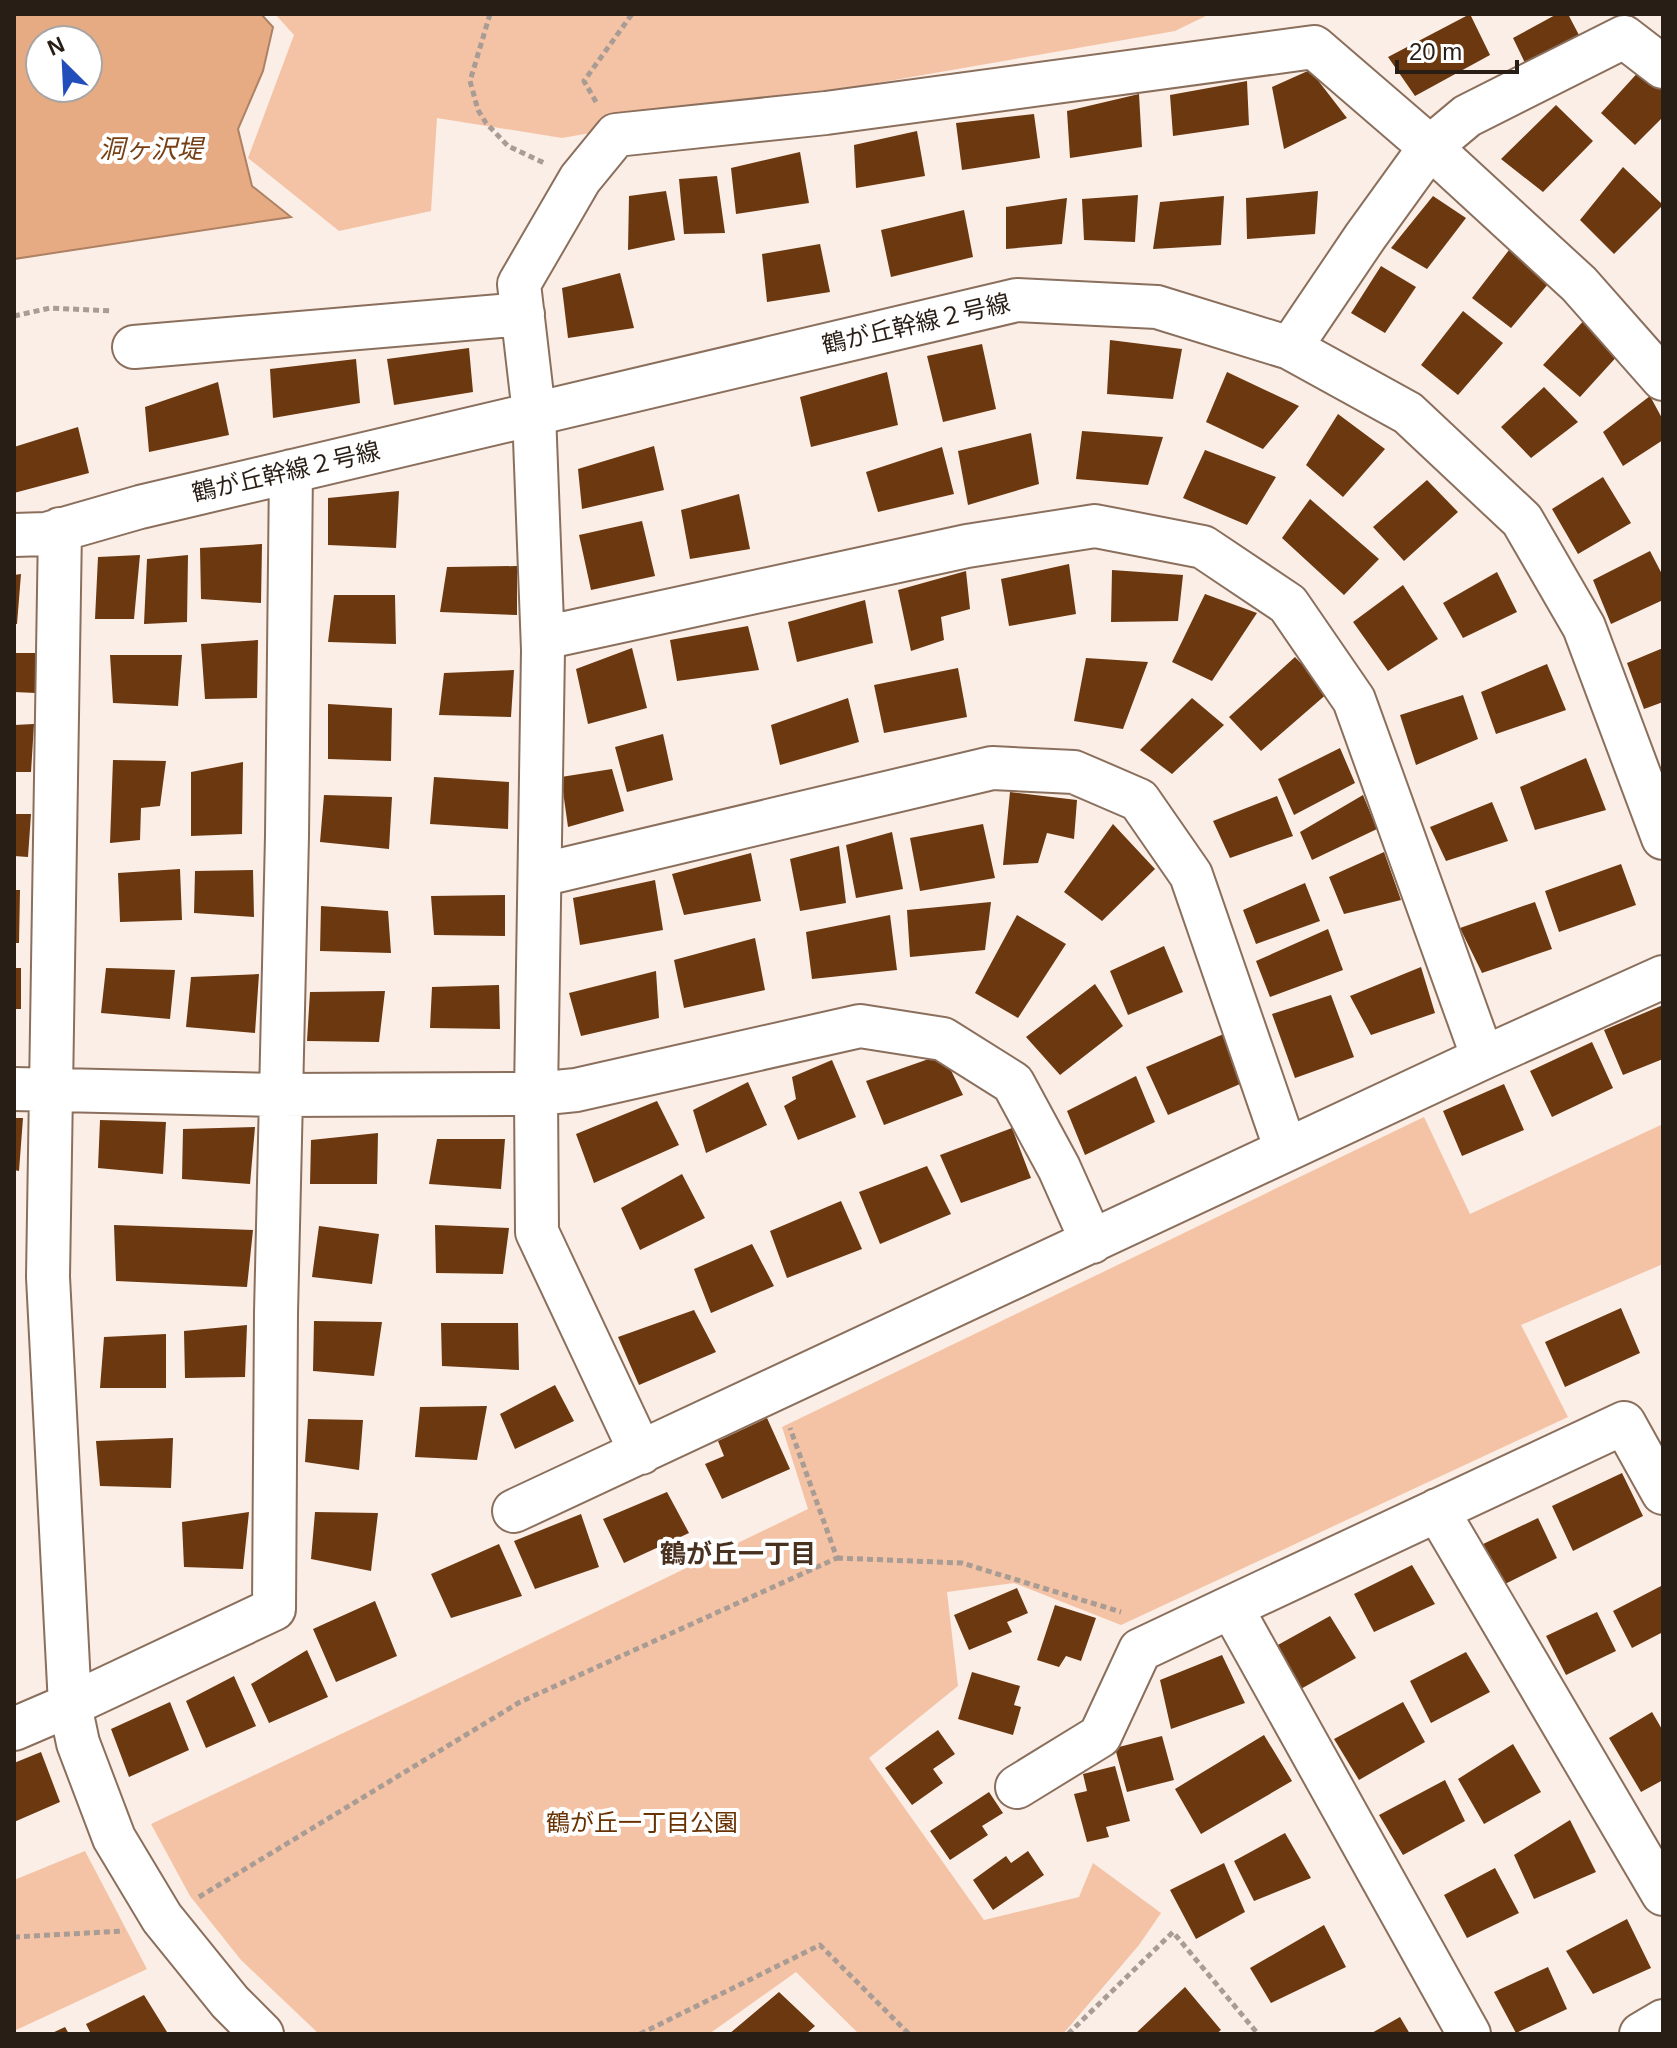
<svg xmlns="http://www.w3.org/2000/svg" width="1677" height="2048" font-family="Helvetica,'Noto Sans JP',sans-serif">
<rect width="100%" height="100%" fill="#fbeee6"/>
<path fill="#f4c3a5" d="M275 14H1210L1175 31 562 138 437 118 431 211 339 231 248 158 294 35Z
M1424 1117 1470 1214 1663 1124V1264L1521 1325 1568 1417 1121 1625 1014 1583 947 1592 958 1686 869 1758 984 1920 1079 1897 1093 1863 1161 1913 1139 1945 1063 2034H859L796 1972 709 2034H319L241 1960 190 1896 151 1824 470 1673 808 1509 782 1427Z
M85 1851 147 1969 14 2031V1880Z"/>
<path fill="#e7ab84" stroke="#ae8163" stroke-width="2" fill-rule="evenodd" d="M14 14H261L273 27 263 71 238 129 252 186 291 217 14 259ZM40 40H88V88H40Z"/>
<path fill="#6b3810" d="M1470 14 1490 55 1415 96 1388 57Z
M1557 14H1568L1580 37 1526 65 1513 38Z
M1642 68 1663 85V117L1635 145 1601 113Z
M1310 70 1347 118 1284 149 1272 87Z
M1247 81 1249 125 1173 136 1170 95Z
M1139 94 1142 147 1070 158 1067 111Z
M1556 105 1593 141 1543 192 1501 159Z
M1034 114 1040 158 962 170 956 123Z
M917 131 925 176 856 188 854 145Z
M800 152 809 203 736 214 731 168Z
M1623 167 1663 205 1614 254 1580 220Z
M717 176 725 233 684 234 679 179Z
M666 191 675 240 628 250 629 196Z
M1318 191 1315 234 1247 239 1246 198Z
M1138 195 1135 242 1084 240 1082 199Z
M1224 196 1221 245 1153 249 1160 202Z
M1433 196 1466 218 1427 269 1391 248Z
M1067 198 1062 244 1006 249V207Z
M964 210 973 257 891 277 881 230Z
M820 244 830 292 767 302 762 254Z
M1509 250 1549 283 1511 328 1472 298Z
M1381 266 1416 287 1385 333 1351 313Z
M620 273 634 328 568 338 562 288Z
M1463 311 1503 343 1458 395 1421 365Z
M1587 317 1620 353 1580 397 1543 365Z
M1110 340 1182 349 1173 399 1107 394Z
M982 344 996 409 943 422 927 356Z
M469 348 473 392 394 405 387 359Z
M356 359 360 403 273 418 270 369Z
M887 372 898 425 811 447 800 397Z
M1227 372 1299 406 1263 449 1206 422Z
M218 382 229 435 149 452 145 407Z
M1544 387 1578 422 1531 458 1501 427Z
M1650 396 1663 420V440L1623 466 1603 432Z
M1338 414 1385 449 1343 497 1306 465Z
M78 427 89 473 14 493V447Z
M1082 431 1163 437 1148 485 1076 479Z
M1031 433 1039 484 968 505 958 451Z
M654 446 664 490 582 509 578 469Z
M942 447 954 494 878 512 866 472Z
M1205 450 1276 477 1247 525 1183 498Z
M1603 477 1631 523 1578 554 1552 509Z
M1427 480 1458 512 1404 561 1373 527Z
M399 491 396 548 328 545V498Z
M739 494 750 549 690 559 681 510Z
M1310 499 1379 559 1344 595 1282 538Z
M642 521 655 576 591 590 579 535Z
M262 544 261 603 201 599 200 548Z
M1650 551 1663 576V600L1611 624 1593 580Z
M140 555 134 619H95L98 557Z
M188 555 187 622 144 624 147 559Z
M1069 564 1076 614 1009 626 1001 579Z
M517 566V615L440 612 447 567Z
M1112 570 1183 575 1178 621 1111 622Z
M966 571 970 609 941 617 944 640 911 651 898 590Z
M1497 572 1517 612 1463 638 1443 603Z
M21 574 17 624H14V575Z
M1403 585 1438 639 1388 671 1353 622Z
M1205 594 1257 613 1212 681 1172 662Z
M334 595H395L396 644 328 642Z
M865 600 873 643 797 662 788 622Z
M748 626 759 670 677 681 670 640Z
M258 640 257 698 205 699 201 644Z
M632 648 647 708 588 724 576 669Z
M1663 648V702L1644 709 1627 663Z
M14 653H35L36 693 14 692Z
M110 655H182L178 706 113 703Z
M1295 657 1329 692 1261 751 1229 717Z
M1086 658 1148 662 1123 729 1074 721Z
M1547 664 1566 710 1496 734 1481 692Z
M958 668 967 717 884 733 874 685Z
M514 670 511 717 439 715 444 673Z
M1463 695 1478 739 1416 765 1400 715Z
M848 698 859 742 780 765 771 725Z
M1192 698 1224 725 1172 774 1140 750Z
M328 704 392 708 391 761 328 759Z
M34 724 31 772H14V725Z
M663 734 673 780 627 792 615 747Z
M1340 748 1355 783 1294 815 1278 779Z
M1586 758 1606 810 1535 830 1520 787Z
M113 760 166 761 160 806 141 808 140 840 110 843Z
M243 762 242 834 191 836V772Z
M612 769 624 811 568 827 561 777Z
M434 777 509 782 508 829 430 824Z
M1010 792 1077 800 1074 839 1047 833 1038 863 1003 865Z
M324 795 392 797 389 849 320 842Z
M1363 795 1377 829 1312 860 1300 832Z
M1277 796 1293 836 1230 858 1213 821Z
M1492 802 1508 841 1446 861 1430 827Z
M14 814H31L28 857 14 856Z
M983 824 995 878 920 891 910 838Z
M1113 824 1155 869 1102 921 1064 892Z
M892 832 903 889 856 898 846 845Z
M839 846 846 903 800 911 790 859Z
M1384 852 1401 900 1344 914 1329 877Z
M751 853 761 901 684 915 672 874Z
M1621 864 1636 905 1559 932 1545 891Z
M180 869 182 920 120 922 118 873Z
M253 870 254 917 194 913 195 871Z
M655 880 663 930 580 945 573 898Z
M1305 883 1320 921 1256 944 1243 910Z
M14 890H20L19 943H14Z
M505 895V936L434 935 431 896Z
M991 902 985 950 910 957 907 910Z
M1535 902 1552 949 1482 973 1460 928Z
M321 906 388 911 391 953 320 951Z
M890 915 897 970 812 979 806 932Z
M1017 915 1066 944 1018 1018 975 993Z
M1328 929 1343 970 1270 997 1256 961Z
M755 938 765 990 684 1008 674 960Z
M1164 946 1183 992 1128 1015 1110 971Z
M1421 967 1435 1013 1371 1035 1350 996Z
M14 968H21V1009H14Z
M106 968 175 970 170 1019 101 1013Z
M656 971 659 1018 581 1036 569 993Z
M259 974 255 1033 186 1027 191 977Z
M1095 984 1123 1026 1060 1075 1026 1037Z
M499 985 500 1029 430 1028 432 987Z
M385 991 379 1042 307 1041 310 992Z
M1331 995 1354 1057 1295 1078 1272 1014Z
M1663 1005V1059L1623 1075 1604 1030Z
M1226 1033 1247 1081 1168 1115 1146 1067Z
M1592 1042 1613 1088 1552 1117 1530 1071Z
M943 1054 963 1095 884 1125 866 1081Z
M832 1060 856 1117 798 1140 784 1106 796 1099 792 1077Z
M1136 1076 1155 1122 1085 1155 1067 1111Z
M748 1082 767 1125 706 1153 693 1110Z
M1504 1084 1524 1130 1462 1156 1443 1111Z
M657 1101 679 1145 594 1183 576 1134Z
M14 1118H23L19 1171 14 1170Z
M100 1120 166 1122 163 1174 98 1168Z
M255 1127 250 1184 182 1179 183 1129Z
M1012 1128 1031 1178 961 1203 940 1155Z
M378 1133 377 1184H310L311 1140Z
M437 1139H505L501 1189 429 1184Z
M927 1166 951 1214 880 1244 859 1192Z
M682 1174 705 1218 640 1250 621 1208Z
M841 1201 862 1249 787 1278 770 1231Z
M114 1225 253 1230 247 1287 116 1281Z
M435 1225 509 1228 503 1274 436 1273Z
M319 1226 379 1234 372 1284 312 1277Z
M752 1244 774 1286 711 1313 694 1269Z
M1621 1308 1640 1353 1565 1387 1545 1342Z
M694 1310 716 1352 639 1385 618 1337Z
M314 1321 382 1322 374 1376 313 1371Z
M441 1323H518L519 1370 442 1366Z
M247 1325 245 1377 185 1378 184 1331Z
M166 1334V1388H100L104 1337Z
M555 1385 574 1421 515 1449 500 1414Z
M487 1406 477 1460 415 1457 420 1407Z
M767 1418 790 1469 722 1499 705 1464 724 1456 718 1441Z
M308 1419 363 1420 359 1470 305 1462Z
M173 1438 171 1488 100 1486 96 1441Z
M1622 1473 1643 1516 1573 1551 1552 1506Z
M667 1492 689 1533 624 1563 603 1519Z
M249 1512 243 1569 184 1567 182 1522Z
M315 1512 378 1513 371 1571 311 1559Z
M581 1514 599 1567 535 1589 514 1541Z
M1538 1518 1557 1558 1501 1586 1481 1545Z
M499 1544 522 1596 451 1618 431 1574Z
M1412 1565 1435 1604 1374 1632 1354 1594Z
M1663 1585V1632L1632 1648 1613 1611Z
M1017 1588 1028 1613 1007 1622 1012 1632 969 1650 954 1615Z
M375 1601 397 1656 336 1682 313 1629Z
M1055 1605 1096 1618 1081 1661 1066 1656 1059 1667 1037 1660Z
M1597 1612 1616 1651 1566 1675 1546 1636Z
M1330 1616 1356 1658 1299 1690 1276 1646Z
M307 1650 328 1697 269 1723 251 1684Z
M1466 1652 1490 1692 1431 1723 1410 1681Z
M1222 1655 1245 1703 1171 1729 1160 1680Z
M972 1672 1020 1686 1014 1705 1021 1707 1013 1735 958 1719Z
M234 1676 256 1726 206 1748 186 1701Z
M170 1702 189 1750 129 1777 111 1729Z
M1403 1702 1425 1742 1359 1780 1334 1739Z
M1652 1712 1663 1731V1780L1641 1792 1609 1738Z
M938 1730 955 1754 933 1769 943 1783 912 1805 885 1768Z
M1264 1735 1292 1781 1201 1834 1175 1789Z
M1162 1736 1174 1780 1127 1792 1115 1748Z
M1513 1744 1541 1792 1484 1824 1458 1779Z
M41 1752 60 1802 14 1822V1763Z
M1115 1766 1130 1821 1106 1827 1109 1837 1087 1842 1074 1794 1087 1791 1083 1774Z
M1445 1780 1465 1821 1403 1855 1379 1815Z
M989 1792 1003 1813 982 1826 988 1835 950 1860 930 1831Z
M1570 1820 1596 1872 1534 1899 1514 1855Z
M1285 1833 1311 1878 1254 1901 1234 1861Z
M1028 1851 1044 1875 993 1910 973 1880 1006 1856 1011 1863Z
M1224 1863 1245 1912 1196 1939 1170 1890Z
M1495 1868 1519 1913 1467 1938 1444 1895Z
M1627 1919 1651 1968 1593 1994 1566 1951Z
M1324 1925 1346 1967 1271 2003 1250 1968Z
M1548 1967 1567 2009 1516 2033 1494 1992Z
M1185 1987 1221 2030 1216 2034H1135Z
M779 1992 815 2026 806 2034H729Z
M144 1995 167 2032 162 2034H91L86 2024Z
M1400 2017 1410 2034H1370Z
M65 2027 69 2034H50Z"/>
<g fill="none" stroke-linecap="round" stroke-linejoin="round">
<defs>
<path id="minor" d="M134 347 523 314
M1290 348 1365 237 1430 147 1467 116 1624 37 1663 67
M60 529 48 1277 70 1705 78 1743 114 1838 162 1918 230 2002 262 2034
M14 535 46 534 140 507 1017 300 1157 307 1290 348 1408 413 1522 520 1584 627 1663 838
M543 638 967 546 1095 526 1203 547 1288 604 1354 700 1483 1058
M540 875 992 768 1074 772 1139 800 1191 875 1286 1150
M14 1089 280 1095 536 1094 576 1090 860 1026 943 1039 1013 1083 1059 1168 1092 1242
M641 1453 537 1232 536 1094 543 650 534 413 519 284 580 179 616 135 826 113 1314 47 1430 147 1579 284 1663 379
M1437 1510 1663 1894
M514 1511 1483 1058 1663 977
M14 1729 70 1705 274 1609 276 1313 287 836 291 471
M1017 1787 1100 1736 1140 1650 1231 1607
M1469 2034 1231 1607 1624 1423 1663 1493
M1641 2034 1663 2021"/>
</defs>
<use href="#minor" stroke="#8b6f5d" stroke-width="46"/>
<path stroke="#a89c94" stroke-width="5" stroke-dasharray="6 4" stroke-linecap="butt" d="M490 14 470 81 478 110 486 123 508 146 544 163
M596 102 584 81 632 14
M14 316 50 308 112 311
M837 1558 962 1563 1121 1612
M199 1897 520 1702 837 1558 790 1428
M14 1937 124 1931
M640 2034 820 1945 909 2034
M1068 2034 1173 1932 1258 2034"/>
<use href="#minor" stroke="#fff" stroke-width="42"/>
</g>
<g text-anchor="middle" stroke-width="8" stroke-linejoin="round" paint-order="stroke">
<g font-size="24" fill="#291e16" stroke="#fff">
<text transform="translate(916 324) rotate(-13)" y="8">鶴が丘幹線２号線</text>
<text transform="translate(286 472) rotate(-13)" y="8">鶴が丘幹線２号線</text>
</g>
<g font-size="24" fill="#683202" stroke="#fff">
<text x="642" y="1831">鶴が丘一丁目公園</text>
</g>
<g font-size="26" font-style="italic" fill="#773f14" stroke="#fff">
<text x="151" y="158">洞ヶ沢堤</text>
</g>
<g font-size="26" font-weight="bold" fill="#493120" stroke="#fff">
<text x="738" y="1563">鶴が丘一丁目</text>
</g>
</g>
<rect width="1677" height="2048" fill="none" stroke="#291e16" stroke-width="32"/>
<g transform="translate(64 64) rotate(336)"><circle r="38" fill="#ffffff" stroke="#a9a5a2" stroke-width="2"/>
<path d="M0-6L14 30L0 20L-14 30Z" fill="#224ebc"/>
<text y="-12" font-size="22" font-weight="bold" text-anchor="middle" fill="#291e16">N</text>
</g>
<path d="M1397 60v12h120v-12" fill="none" stroke="#291e16" stroke-width="4"/>
<text x="1409" y="60" font-size="24" fill="#291e16" stroke="#ffffff" stroke-width="6" paint-order="stroke">20 m</text>
</svg>
